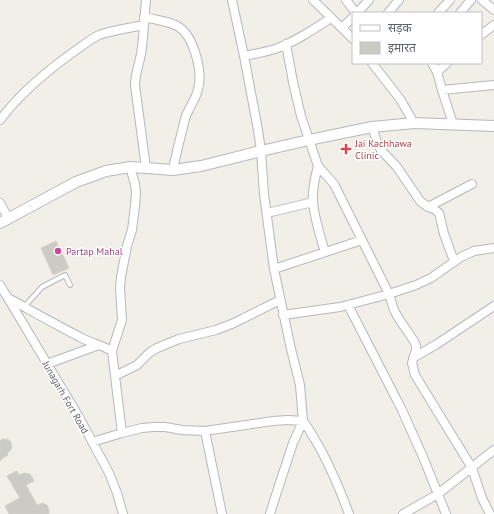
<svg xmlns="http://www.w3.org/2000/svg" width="494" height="514" font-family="'PT Sans','Noto Sans Devanagari',sans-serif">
<rect width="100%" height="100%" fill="#f1efe8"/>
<path fill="#cccac5" stroke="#d6d1c6" d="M56 241 69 268 53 275 41 248Z
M2 439H7L10 441 11 443 12 448 7 454 8 455 3 458 0 461V441Z
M17 471 19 475 24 473 30 474 34 481 26 485 37 505 42 503 47 505 49 510V514H9L5 506 20 498 7 476Z"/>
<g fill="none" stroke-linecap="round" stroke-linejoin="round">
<defs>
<path id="service" d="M24 307 42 287 65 275 70 285"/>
<path id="minor" d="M146 0C144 18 144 36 141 54 139 65 135 74 135 85L146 168
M232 0 244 56 258 130 261 151 264 194 274 269 291 349 300 385 303 421 293 443 273 504 270 514
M313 0 353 39
M346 0 356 13
M482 0 494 10
M357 13 369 0
M388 13 399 0
M438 13 450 0
M460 13 471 0
M144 17C156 20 170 21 179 27 194 37 203 72 198 89 196 100 188 108 185 119 181 136 176 153 173 170
M342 28 353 17
M481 35 494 25
M286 44 293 82 301 116 318 166 334 184 389 294 394 310 399 319 414 341 416 346V350L412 363 415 375 472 468 482 498 490 514
M244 56C255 54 265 52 275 49 295 42 314 29 331 18
M372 63 400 99 414 123
M432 63 437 72
M447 63 437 72 442 90 453 124
M442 90 494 85
M0 120C21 92 49 69 79 48 85 44 92 38 99 35 113 30 129 28 144 25
M372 127 377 142 381 150 397 167 420 201 428 207 434 209 439 213 444 234 454 261
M318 166C315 177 312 191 313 203 315 220 320 236 325 252
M0 203 8 218
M428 207 472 184
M267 213 313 202
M274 269 362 240
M0 285 79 417 109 473 117 493 123 514
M8 298C32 311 56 325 80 337 90 343 102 345 112 351L115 376 122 433
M348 305 402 410 423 457 446 514
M283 315 340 307 389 294 416 285 431 278 461 257 474 251 494 248
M112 351 120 326 122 320 120 288 121 277 127 246 132 230 135 206 136 193 135 184 130 167
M413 358 437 344 494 306
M47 364 99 345
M115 376 137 365 149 353 157 348 179 339 216 330 234 323 280 300
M205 431 222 514
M92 442 122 433 142 428 153 427H165L182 430 205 431 273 421 288 420 303 421C310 430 315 440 321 450 332 471 341 492 349 514
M403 514 438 494 494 450"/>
<path id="tertiary" d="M0 223 76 182 106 171 130 167 146 168 173 170 201 166 261 151 309 140 372 127 414 123 494 126"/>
</defs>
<use href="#service" stroke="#b5b8bc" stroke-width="6"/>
<use href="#minor" stroke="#b5b8bc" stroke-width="10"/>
<use href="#tertiary" stroke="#b5b8bc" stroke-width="12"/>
<use href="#service" stroke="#fff" stroke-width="4"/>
<use href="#minor" stroke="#fff" stroke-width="8"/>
<use href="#tertiary" stroke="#fff" stroke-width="10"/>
</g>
<path fill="#e0444e" stroke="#fff" stroke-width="1.5" d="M344 143h4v4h4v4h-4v4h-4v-4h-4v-4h4z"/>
<circle fill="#d1479c" stroke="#fff" stroke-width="1.5" cx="58" cy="251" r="4"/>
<g text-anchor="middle" stroke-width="3" stroke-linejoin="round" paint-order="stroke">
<g font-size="10" fill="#be3a42" stroke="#fff" text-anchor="start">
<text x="355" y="147">Jai Kachhawa<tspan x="355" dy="12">Clinic</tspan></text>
</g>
<g font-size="10" fill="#b23c85" stroke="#fff" text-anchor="start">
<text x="66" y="255">Partap Mahal</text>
</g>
<g font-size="10" fill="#5f6368" stroke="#fff">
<text transform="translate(66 397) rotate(60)" y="4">Junagarh Fort Road</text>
</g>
</g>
<rect x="352" y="12" width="130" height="52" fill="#ffffff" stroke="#bfc1c3"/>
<rect x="360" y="25" width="20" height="6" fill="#ffffff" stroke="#bfc1c3"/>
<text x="388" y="32" font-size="12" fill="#5f6368">सड़क</text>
<rect x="360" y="42" width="20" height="12" fill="#cccac5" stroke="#bfc1c3"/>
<text x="388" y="52" font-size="12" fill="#5f6368">इमारत</text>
</svg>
